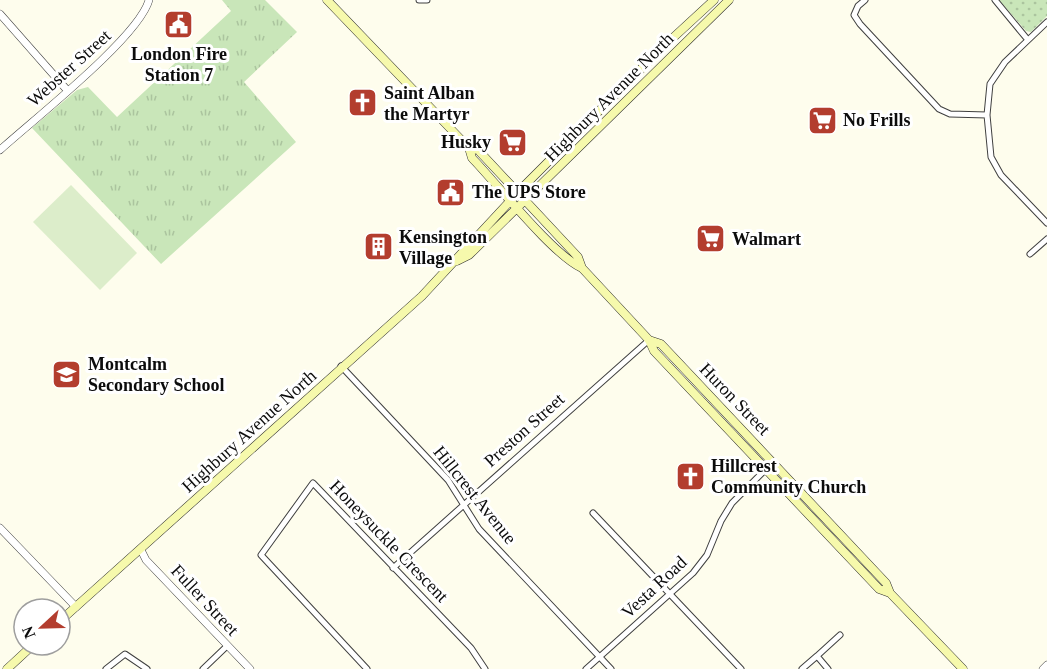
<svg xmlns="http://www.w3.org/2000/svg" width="1047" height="669" font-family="'Times New Roman',serif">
<defs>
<pattern id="grass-tufts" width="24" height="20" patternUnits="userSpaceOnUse" patternTransform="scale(1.5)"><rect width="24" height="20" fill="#c9e6b9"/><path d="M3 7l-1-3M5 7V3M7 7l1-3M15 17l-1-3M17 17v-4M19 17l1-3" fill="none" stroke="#abc49e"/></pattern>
<pattern id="park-dots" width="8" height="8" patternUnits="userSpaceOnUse" patternTransform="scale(1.5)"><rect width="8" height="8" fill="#c9e6b9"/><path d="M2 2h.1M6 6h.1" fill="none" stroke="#abc49e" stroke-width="1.8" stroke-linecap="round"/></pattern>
</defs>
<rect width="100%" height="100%" fill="#fefded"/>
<path fill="url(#grass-tufts)" d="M222 0H265L297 32 244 82 296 142 161 264 32 128 77 90 88 87 117 117 231 11Z"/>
<path fill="url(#park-dots)" d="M999 0H1047V16L1031 32 1026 31Z"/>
<path fill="#dcedca" d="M71 185 137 253 100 290 33 222Z"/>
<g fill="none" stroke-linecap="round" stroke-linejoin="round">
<defs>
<path id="minor" d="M419 0H427
M865 0 858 6 854 15 860 24 939 109 950 114 987 115
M995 0 1028 40
M1047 22 1005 62 990 84 987 115 991 157 1001 175 1047 223
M1030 254 1047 239
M341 366 448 480 479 529 611 669
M593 513 741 669
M393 568 649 340
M817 656 840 635
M106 669 125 654 147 669
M203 669 227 646
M367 669 261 555 313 483 471 648 485 669
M586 669 693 573 707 555 721 521 732 503 767 468
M802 669 817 656 828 669"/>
<path id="tertiary" d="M0 14 67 90
M0 150C33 120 139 37 149 0
M0 528 76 607
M141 550 146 560 250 669
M1043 669 1047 665"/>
<path id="secondary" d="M327 0 469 148 472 158C497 184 554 256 582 268L649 340 654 351 879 589 890 593 963 669
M469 148 478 150 578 257 582 268
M457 261 469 255 729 0
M649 340 661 344 886 583 890 593
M60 621 422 296 524 186 663 47 714 0
M7 669 33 645"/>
</defs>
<use href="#minor" stroke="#3f3f3f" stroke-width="7"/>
<use href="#tertiary" stroke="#3f3f3f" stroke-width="8"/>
<use href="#secondary" stroke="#2e2e2e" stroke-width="9"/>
<use href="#minor" stroke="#fff" stroke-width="5"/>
<use href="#tertiary" stroke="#fff" stroke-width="7"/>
<use href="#secondary" stroke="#f6f9ac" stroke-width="8"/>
</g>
<defs>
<symbol id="civic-square" viewBox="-11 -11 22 22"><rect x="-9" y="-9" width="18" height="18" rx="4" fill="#b33d2e" stroke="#fff"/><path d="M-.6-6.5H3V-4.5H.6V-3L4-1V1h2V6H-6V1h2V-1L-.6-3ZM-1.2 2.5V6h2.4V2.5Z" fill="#fff"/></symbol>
<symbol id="church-square" viewBox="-11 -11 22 22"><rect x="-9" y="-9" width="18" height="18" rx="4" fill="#b33d2e" stroke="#fff"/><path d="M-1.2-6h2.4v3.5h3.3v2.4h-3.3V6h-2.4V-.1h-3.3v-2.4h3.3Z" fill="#fff"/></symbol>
<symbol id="supermarket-square" viewBox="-11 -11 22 22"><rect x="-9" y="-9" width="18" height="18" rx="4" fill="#b33d2e" stroke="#fff"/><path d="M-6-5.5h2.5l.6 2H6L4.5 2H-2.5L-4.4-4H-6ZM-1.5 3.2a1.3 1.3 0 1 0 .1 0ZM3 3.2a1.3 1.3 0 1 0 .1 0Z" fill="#fff"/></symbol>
<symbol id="building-square" viewBox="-11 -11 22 22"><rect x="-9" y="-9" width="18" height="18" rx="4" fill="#b33d2e" stroke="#fff"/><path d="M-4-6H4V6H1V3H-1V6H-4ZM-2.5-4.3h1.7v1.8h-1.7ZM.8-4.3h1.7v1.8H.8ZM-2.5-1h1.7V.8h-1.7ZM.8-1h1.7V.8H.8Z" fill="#fff"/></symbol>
<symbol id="school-square" viewBox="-11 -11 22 22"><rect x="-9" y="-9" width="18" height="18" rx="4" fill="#b33d2e" stroke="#fff"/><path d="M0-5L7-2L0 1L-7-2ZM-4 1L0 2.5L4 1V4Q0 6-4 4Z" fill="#fff"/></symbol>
</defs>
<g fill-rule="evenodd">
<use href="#civic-square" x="162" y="8" width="33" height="33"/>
<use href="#church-square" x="346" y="86" width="33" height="33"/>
<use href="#supermarket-square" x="806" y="104" width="33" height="33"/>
<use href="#supermarket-square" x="496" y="126" width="33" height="33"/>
<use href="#civic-square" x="434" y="176" width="33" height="33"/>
<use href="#supermarket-square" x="694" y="222" width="33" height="33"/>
<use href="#building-square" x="362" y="230" width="33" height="33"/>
<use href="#school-square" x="50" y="358" width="33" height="33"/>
<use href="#church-square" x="674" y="460" width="33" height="33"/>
</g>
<g text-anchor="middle" stroke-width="6" stroke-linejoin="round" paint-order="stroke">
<g font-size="18" font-weight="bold" fill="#0c0c0c" stroke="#fff" text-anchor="start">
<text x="179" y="60" text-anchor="middle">London Fire<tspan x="179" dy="21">Station 7</tspan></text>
<text x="384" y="99">Saint Alban<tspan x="384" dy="21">the Martyr</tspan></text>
<text x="843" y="126">No Frills</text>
<text x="491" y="148" text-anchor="end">Husky</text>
<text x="472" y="198">The UPS Store</text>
<text x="399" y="243">Kensington<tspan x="399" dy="21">Village</tspan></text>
<text x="732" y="245">Walmart</text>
<text x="88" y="370">Montcalm<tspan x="88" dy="21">Secondary School</tspan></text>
<text x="711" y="472">Hillcrest<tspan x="711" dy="21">Community Church</tspan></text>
</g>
<g font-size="18" fill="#0c0c0c" stroke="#fff">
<text transform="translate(69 68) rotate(-42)" y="6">Webster Street</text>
<text transform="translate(609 97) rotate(-45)" y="6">Highbury Avenue North</text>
<text transform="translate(735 399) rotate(46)" y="6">Huron Street</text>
<text transform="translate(524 430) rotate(-42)" y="6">Preston Street</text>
<text transform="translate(249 431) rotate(-42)" y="6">Highbury Avenue North</text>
<text transform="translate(475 495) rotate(51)" y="6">Hillcrest Avenue</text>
<text transform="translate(389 541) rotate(46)" y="6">Honeysuckle Crescent</text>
<text transform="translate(654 587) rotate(-43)" y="6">Vesta Road</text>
<text transform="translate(205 600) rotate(47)" y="6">Fuller Street</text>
</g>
</g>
<g transform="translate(42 627) rotate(248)"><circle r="28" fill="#ffffff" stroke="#9e9e9e" stroke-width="1.5"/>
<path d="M0-4.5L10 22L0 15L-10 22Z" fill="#b33d2e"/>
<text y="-9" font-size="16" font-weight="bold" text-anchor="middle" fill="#0c0c0c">N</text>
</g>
</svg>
